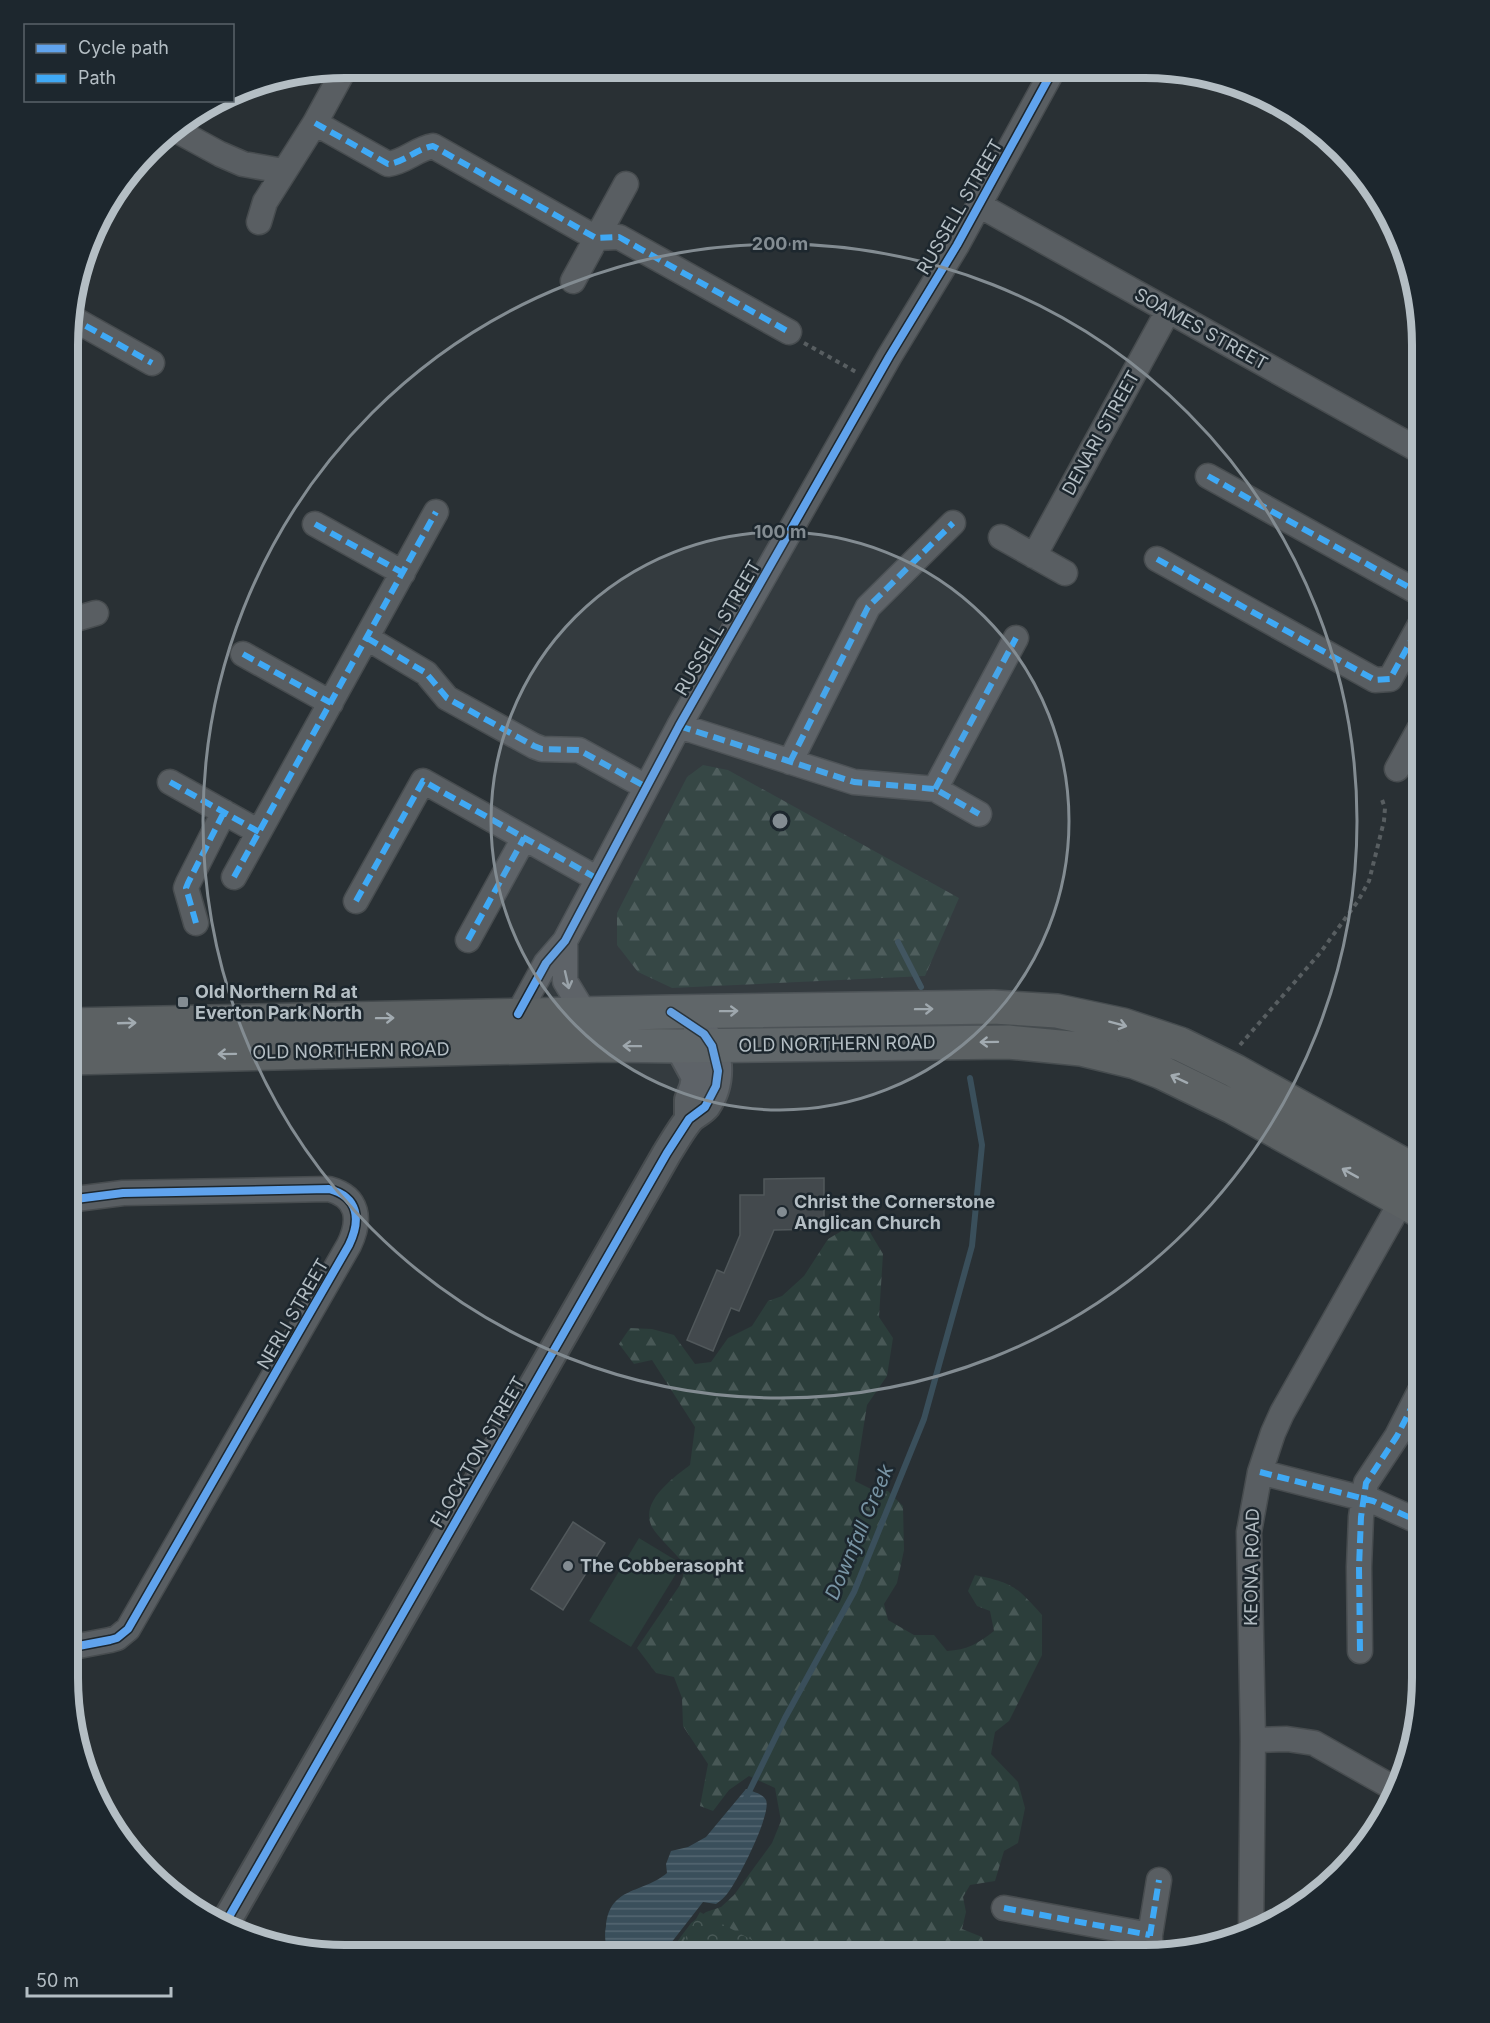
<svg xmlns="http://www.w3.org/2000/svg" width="1490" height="2023" font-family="Inter,sans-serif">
<defs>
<pattern id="forest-firs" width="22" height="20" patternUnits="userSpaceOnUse" patternTransform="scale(1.5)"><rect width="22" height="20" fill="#2c3e3b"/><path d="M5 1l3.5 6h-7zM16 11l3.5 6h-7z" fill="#485856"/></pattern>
<pattern id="park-crowns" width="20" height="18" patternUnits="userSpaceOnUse" patternTransform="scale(1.5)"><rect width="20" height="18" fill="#2c3e3b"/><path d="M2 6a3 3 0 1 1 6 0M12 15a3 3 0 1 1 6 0" fill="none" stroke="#485856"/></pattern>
<pattern id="water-rules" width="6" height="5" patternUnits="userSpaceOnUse" patternTransform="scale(1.5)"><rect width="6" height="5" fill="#3a4f5b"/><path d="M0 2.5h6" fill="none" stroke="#546771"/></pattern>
</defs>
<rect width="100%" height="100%" fill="#293034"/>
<path fill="url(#forest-firs)" d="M703 765 728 770 959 898 925 976 672 988 638 972 617 945V913L687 777Z
M862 1219 883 1254 879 1317 893 1338 887 1376 867 1405 855 1481 875 1491H888L903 1506 904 1550 897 1583 884 1604 888 1620 914 1635H934L947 1651C967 1650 979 1643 994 1631L990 1611 977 1606 968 1591 975 1575C1013 1583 1016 1586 1042 1615V1655L1009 1721 995 1732 991 1754 1018 1782 1025 1808 1018 1843 1004 1851 995 1881 970 1885 963 1897 966 1912 962 1929 982 1937 988 1955 785 1954 777 1952 766 1954H668L691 1923 706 1912 721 1907 734 1895 772 1843 781 1821 775 1788 749 1776 729 1790 713 1811 700 1806 708 1764 683 1726 682 1698 674 1677 656 1673 637 1648 680 1585 686 1566C679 1557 657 1536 652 1527 639 1502 673 1478 690 1465L695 1427 652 1360 634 1364 619 1344 630 1328 652 1329 674 1335 695 1364 711 1362 728 1338 752 1326 768 1301 782 1296 804 1276 828 1239Z"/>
<path fill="url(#park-crowns)" d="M700 1912 778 1954H676Z"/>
<path fill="#2c3e3b" d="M639 1538 682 1564 631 1647 589 1621Z"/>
<path fill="url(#water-rules)" d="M746 1789C753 1792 762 1793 766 1800 772 1814 737 1882 727 1894 724 1898 720 1901 716 1904L703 1902 671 1943 665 1954H610C605 1945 604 1936 606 1926 610 1886 642 1894 667 1873L666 1864 671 1851 688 1847 706 1837Z"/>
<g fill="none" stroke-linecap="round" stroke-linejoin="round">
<path stroke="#3a4f5b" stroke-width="6" d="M898 942 921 987
M746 1798 785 1718 854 1592 924 1419 972 1246 982 1145 970 1078"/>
</g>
<path fill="#43494d" stroke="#51585b" stroke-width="1.5" d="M824 1178V1229L774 1230 739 1311 731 1308 713 1351 687 1340 717 1270 724 1273 740 1235V1195H764V1179Z
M573 1522 605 1543 563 1610 531 1589Z"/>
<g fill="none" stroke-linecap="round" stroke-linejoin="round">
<defs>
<path id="minor" d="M315 123 388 164C405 162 416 149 433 146L596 238 619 237 789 332
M174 129 220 154 243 164 283 171
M979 205 1422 452
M259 222 265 202 315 123 345 68
M573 281 626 184
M70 317 152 363
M1208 476 1421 594 1422 596
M315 524 403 573
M1001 537 1065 573
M1034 556 1168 311
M1157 559 1375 680 1390 679 1422 621
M69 621 96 613
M367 638 426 673 447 698 534 746 542 749 579 750 646 787
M243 654 331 703
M679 726 854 782 935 789 979 814
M790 762 868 607 953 523
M1397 769 1422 724
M170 782 259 832
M935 789 1016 638
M234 877 436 512
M356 901 423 781 596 878
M196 923 186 888 188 883 224 812
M468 940 524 838
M565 941V981L585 1014
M518 1014 546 963 565 941 679 726 889 357 957 245 1053 70
M1260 1472 1373 1501 1422 1523
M68 1648 110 1640 117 1638 128 1629 349 1245C361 1220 359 1197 329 1189L123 1193 68 1200
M1360 1651 1359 1567 1361 1517 1366 1483 1397 1436 1422 1387
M1253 1740 1287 1739 1314 1743 1397 1790
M1004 1908 1150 1935
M1251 1931 1253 1740 1249 1532 1260 1472 1273 1433 1282 1413 1410 1186
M1150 1954V1935L1159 1880"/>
<path id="tertiary" d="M679 1046 696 1077 694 1088 689 1100V1119
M226 1922 667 1153C674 1142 680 1131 688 1121 692 1115 701 1112 706 1106 722 1083 722 1046 698 1029"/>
<path id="trunk" d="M69 1025 671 1012 993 1007 1057 1011 1123 1025 1180 1044 1235 1071 1422 1175
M69 1058 607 1045 679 1046 1008 1042 1081 1049 1135 1062 1161 1072 1233 1107 1422 1212"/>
</defs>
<use href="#minor" stroke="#474c4f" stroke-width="27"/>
<use href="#tertiary" stroke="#474c4f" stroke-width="32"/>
<use href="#trunk" stroke="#464c4f" stroke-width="36"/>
<path stroke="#585e61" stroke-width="4" stroke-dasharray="4.5 4.5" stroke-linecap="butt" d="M804 343 858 373
M1240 1045 1320 953 1358 901 1369 881 1384 821 1385 808 1381 797"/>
<use href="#minor" stroke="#595e62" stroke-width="24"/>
<use href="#tertiary" stroke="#595e62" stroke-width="28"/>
<use href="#trunk" stroke="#5c6163" stroke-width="33"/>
<path stroke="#3fa9f5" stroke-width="6" stroke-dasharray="12 6" stroke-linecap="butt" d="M315 123 388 164C405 162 416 149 433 146L596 238 619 237 789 332
M70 317 152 363
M1208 476 1421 594 1422 596
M315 524 403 573
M1157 559 1375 680 1390 679 1422 621
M367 638 426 673 447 698 534 746 542 749 579 750 646 787
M243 654 331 703
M679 726 854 782 935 789 979 814
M790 762 868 607 953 523
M170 782 259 832
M935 789 1016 638
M234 877 436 512
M356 901 423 781 596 878
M196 923 186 888 188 883 224 812
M468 940 524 838
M1260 1472 1373 1501 1422 1523
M1360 1651 1359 1567 1361 1517 1366 1483 1397 1436 1422 1387
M1004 1908 1150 1935
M1150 1954V1935L1159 1880"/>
<defs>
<path id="cycleway" d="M518 1014 546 963 565 941 679 726 889 357 957 245 1053 70
M68 1648 110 1640 117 1638 128 1629 349 1245C361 1220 359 1197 329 1189L123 1193 68 1200
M226 1922 667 1153 689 1119 705 1107 716 1086 718 1071 712 1046 704 1034 671 1012"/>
</defs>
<use href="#cycleway" stroke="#1d272e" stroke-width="11"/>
<use href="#cycleway" stroke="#60a3ed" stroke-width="8"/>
</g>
<defs><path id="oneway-shaft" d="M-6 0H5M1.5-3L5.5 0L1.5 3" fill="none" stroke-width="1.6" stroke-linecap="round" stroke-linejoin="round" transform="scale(1.5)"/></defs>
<use stroke="#9da6ac" href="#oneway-shaft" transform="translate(567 980) rotate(77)"/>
<g stroke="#a2abb1">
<use href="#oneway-shaft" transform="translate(924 1009) rotate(-1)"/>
<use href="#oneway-shaft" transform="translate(729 1011) rotate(-1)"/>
<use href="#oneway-shaft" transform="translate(385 1018) rotate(-1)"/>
<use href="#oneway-shaft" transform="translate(127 1023) rotate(-2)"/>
<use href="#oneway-shaft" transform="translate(1118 1024) rotate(15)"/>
<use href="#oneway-shaft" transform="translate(989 1042) rotate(179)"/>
<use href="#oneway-shaft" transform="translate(632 1046) rotate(-179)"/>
<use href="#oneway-shaft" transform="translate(227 1054) rotate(179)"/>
<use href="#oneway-shaft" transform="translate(1179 1079) rotate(-155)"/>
<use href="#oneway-shaft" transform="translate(1350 1173) rotate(-151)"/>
</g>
<circle cx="780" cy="821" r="289" fill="#838c92" fill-opacity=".12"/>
<g fill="none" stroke="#838c92" stroke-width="3">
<circle cx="780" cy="821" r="289"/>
<circle cx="780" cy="821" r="577"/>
</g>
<g fill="#838c92" stroke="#1d272e" stroke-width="2">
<rect x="177" y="996" width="12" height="12" rx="3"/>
<circle cx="782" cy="1212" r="6"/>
<circle cx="568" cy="1566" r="6"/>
</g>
<g text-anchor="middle" stroke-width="5" stroke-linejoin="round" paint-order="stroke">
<g font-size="18" fill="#b4bec4" stroke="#1d272e">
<text transform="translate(960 207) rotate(-60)" y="6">RUSSELL STREET</text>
<text transform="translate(1201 329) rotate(29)" y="6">SOAMES STREET</text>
<text transform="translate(1101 433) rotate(-61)" y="6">DENARI STREET</text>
<text transform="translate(718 628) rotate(-60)" y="6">RUSSELL STREET</text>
<text transform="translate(837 1044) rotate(-1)" y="6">OLD NORTHERN ROAD</text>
<text transform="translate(351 1051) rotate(-1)" y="6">OLD NORTHERN ROAD</text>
<text transform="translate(293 1314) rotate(-60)" y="6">NERLI STREET</text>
<text transform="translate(478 1452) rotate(-60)" y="6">FLOCKTON STREET</text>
<text transform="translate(1252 1567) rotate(-89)" y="6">KEONA ROAD</text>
</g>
<g font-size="18" font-weight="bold" fill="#b4bec4" stroke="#1d272e" text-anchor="start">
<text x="195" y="998">Old Northern Rd at<tspan x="195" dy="21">Everton Park North</tspan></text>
<text x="794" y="1208">Christ the Cornerstone<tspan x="794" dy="21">Anglican Church</tspan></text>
<text x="580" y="1572">The Cobberasopht</text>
</g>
<g font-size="20" font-style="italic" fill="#7894a4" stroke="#1d272e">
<text transform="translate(859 1532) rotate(-67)" y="7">Downfall Creek</text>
</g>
</g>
<path d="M0 0H1490V2023H0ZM345 78H1145A267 267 0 0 1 1412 345V1678A267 267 0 0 1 1145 1945H345A267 267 0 0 1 78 1678V345A267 267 0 0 1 345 78Z" fill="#1d272e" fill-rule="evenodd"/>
<path fill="none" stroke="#b4bec4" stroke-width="8" d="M345 78H1145A267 267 0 0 1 1412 345V1678A267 267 0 0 1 1145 1945H345A267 267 0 0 1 78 1678V345A267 267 0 0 1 345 78Z"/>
<circle cx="780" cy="821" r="9" fill="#838c92" stroke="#1d272e" stroke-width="3"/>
<g font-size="18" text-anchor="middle" font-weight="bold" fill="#838c92" stroke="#1d272e" stroke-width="5" stroke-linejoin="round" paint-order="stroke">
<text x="780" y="250">200 m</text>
<text x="780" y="538">100 m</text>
</g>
<rect x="24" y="24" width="210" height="78" fill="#1d272e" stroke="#59636a" stroke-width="1.5"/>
<rect x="36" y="44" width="30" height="9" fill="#60a3ed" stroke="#59636a" stroke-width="1.5"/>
<text x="78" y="54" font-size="18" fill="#b4bec4">Cycle path</text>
<rect x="36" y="74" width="30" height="9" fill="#3fa9f5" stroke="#59636a" stroke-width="1.5"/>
<text x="78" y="84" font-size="18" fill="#b4bec4">Path</text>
<path d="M27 1987v9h144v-9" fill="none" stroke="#b4bec4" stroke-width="3"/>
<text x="36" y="1987" font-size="18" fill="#b4bec4" stroke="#1d272e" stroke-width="4.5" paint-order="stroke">50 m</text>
</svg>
